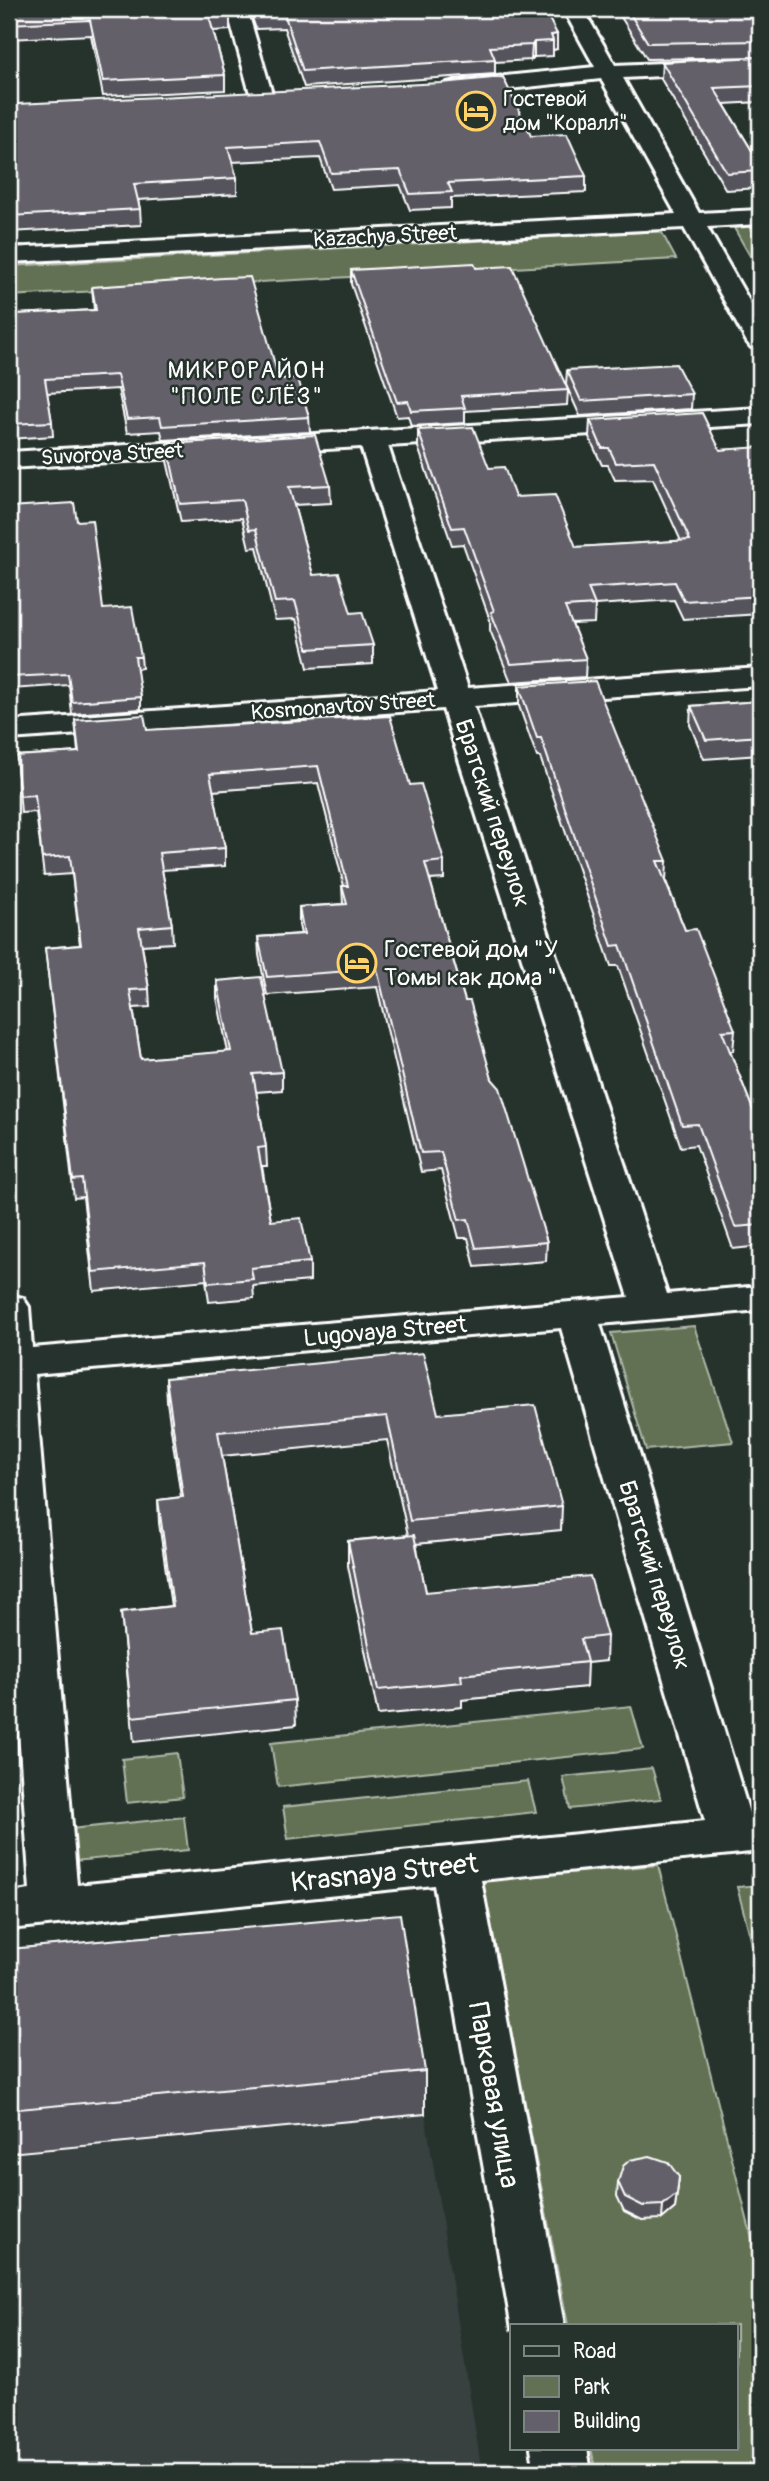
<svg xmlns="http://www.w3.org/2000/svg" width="769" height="2481" font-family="Pangolin,sans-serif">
<rect width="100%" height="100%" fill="#26332d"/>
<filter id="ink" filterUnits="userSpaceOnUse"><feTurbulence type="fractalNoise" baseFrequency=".0143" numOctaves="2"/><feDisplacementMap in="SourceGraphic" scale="14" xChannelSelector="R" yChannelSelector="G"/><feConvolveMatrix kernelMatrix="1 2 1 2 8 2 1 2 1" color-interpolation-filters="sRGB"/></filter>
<g filter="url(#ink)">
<path fill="#384040" d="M400 1956 482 2472H9V1992Z"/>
<path fill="#627153" stroke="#b0b8a9" stroke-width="2" d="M760 226V255L750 256 734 228Z
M661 231 676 259 9 296V266Z
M694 1326 733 1442 646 1450 611 1333Z
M631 1706 643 1749 278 1787 271 1743Z
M177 1753 183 1797 127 1803 122 1759Z
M652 1768 661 1799 570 1809 563 1777Z
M528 1781 536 1812 288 1839 283 1807Z
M184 1817 188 1850 74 1861 71 1829Z
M658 1865 760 2270V2472H596L591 2448H736V2325H568L482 1881Z
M760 1885V1973L737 1887Z"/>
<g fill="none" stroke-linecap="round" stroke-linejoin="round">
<defs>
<path id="minor" d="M227 9H247L273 97 270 102H254L251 97Z
M563 9H583L615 65 760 59V71L623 78 699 213 760 210V224L707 227 760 320V350L751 347 747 342 684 228 9 262V248L676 214 601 79 455 95 447 93 444 88 447 83 455 81 595 67Z
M760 408V424L388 446 468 688 760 668V686L474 706 667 1294 760 1286V1310L600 1324 750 1816 760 1815V1851L481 1880 564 2325H512V2329L434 1885 9 1929V1893L30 1890 9 1587V1295L23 1298 29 1307 32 1348 629 1297 443 709 9 739V721L438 691 361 447 9 468V452ZM561 1328 705 1821 77 1885 34 1374Z
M531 2448H587L591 2472H535Z"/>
</defs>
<use href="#minor" stroke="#fff" stroke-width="6"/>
<use href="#minor" fill="#26332d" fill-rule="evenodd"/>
</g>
<path fill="#55535c" stroke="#fff" stroke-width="2" d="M9 9 230 16V30L213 31 225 75V90L103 96 91 35 9 39Z
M249 9H544L557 49 553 50V56L534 57 531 60 495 62V74L304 87 284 28 256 29Z
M616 9H760V57L647 59Z
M760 57V102L724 104 760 164V188L726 190 661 79 662 62Z
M9 102 17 104 531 136 586 176V192L451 198V208L410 210 400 185 331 189 320 158 232 162 237 178V194L138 200 140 209 141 225 9 232Z
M476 268 568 390 567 405 465 411V423L411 426 408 416 397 417 351 284V270Z
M92 287 279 379 309 417 310 432 163 440 161 431 127 433 118 389 47 393 52 422 53 436 9 439V291L17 314 94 310Z
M567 370 692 394 691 409 580 416 566 385Z
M590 420 720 450 760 448V614L683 619 674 600 595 605 594 623 572 624 586 659 585 677 511 682 490 630V620L463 544 452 545 418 447V430L489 468 515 497 576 547 681 541 653 479 615 480 608 465H602L589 437Z
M167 444 330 485 331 503 294 505 313 575 351 613 373 645V664L308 668 296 619 275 620 257 547 249 548 242 518 181 522 167 461Z
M77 521 103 609 141 657 142 668 136 669 141 697V709L72 714 69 685 11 689 9 670Z
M519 686 667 861 666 881 685 930 735 1030 733 1051H730L760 1128V1246L733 1249 696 1145 681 1147 618 966H611L540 757H537L519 706Z
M760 701V755L704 759 690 725 691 706Z
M75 720 147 730 410 785 444 861V879L430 880 465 1001 492 1079 547 1242 546 1261 475 1267 468 1238H459L441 1170 421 1172 377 987 267 995 259 955 258 937 301 934 299 925V907L343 904 342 886H344L318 783 213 791 225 848V866L162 870 172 925 173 943 142 945 149 989 150 1007 133 1008 141 1059 228 1052 217 998V981L282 1072V1090L256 1092 266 1147 267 1166H262L271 1221 310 1262V1281L253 1286 254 1298 209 1302 206 1280 94 1291 83 1197 74 1198 45 948 80 945 72 874 44 876 36 812 21 813 16 756 78 752Z
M166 1378 438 1414 562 1506 561 1530 416 1544 426 1592 607 1636 606 1661 587 1663 586 1687 462 1700V1707L378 1715 348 1566V1541L408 1535 387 1440 222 1456 252 1633 295 1700 296 1725 134 1742 121 1612 171 1606 159 1523 158 1500 181 1497 167 1402Z
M9 1949 425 2071V2114L9 2153Z
M679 2177 675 2208 662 2219 642 2220 624 2211 617 2196 618 2182Z"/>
<path fill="#45434b" stroke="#fff" stroke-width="2" d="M557 34V49L553 50V41L551 35Z
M534 42V57L531 60 532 45Z
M14 85 15 100 9 101V86Z
M679 2177 675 2208 662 2219 663 2205Z"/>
<path fill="#63606b" stroke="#fff" stroke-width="2" d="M9 9H228L230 16H209L225 75 103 81 90 20 9 24Z
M253 9H544L557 34 551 35 553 41 534 42 532 45 490 47 495 59 303 71 284 13 255 14Z
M627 9H760V41L648 43Z
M9 46 14 85 9 86Z
M760 57V86L714 88 760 164V171L727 173 662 62Z
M503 77 531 136 567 134 586 176 448 183 452 192 410 194 400 170 331 173 320 142 228 147 237 178 134 184 140 209 9 216V102L17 104 441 83Z
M474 263 476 268 512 266 568 390 461 396 465 408 411 411 408 401 397 402 351 270Z
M250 277 279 379 298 378 309 417 162 426 160 417 127 419 117 375 45 379 52 422 9 424V291H15L17 314 96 310 92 287 223 278Z
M676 364 692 394 581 401 567 370Z
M702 413 720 450 760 447V596L684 601 675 582 588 588 595 605 565 607 586 659 511 664 491 612 494 611 464 527 452 528 418 430 473 427 489 468 504 467 515 497 555 495 576 547 690 540 654 461 616 463 609 448H602L590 420Z
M315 435 330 485 289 487 313 575 339 573 351 613 362 612 373 645 308 649 295 601 275 602 256 529 249 530 242 500 180 504 167 444Z
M74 503 77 521 92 520 103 609 132 607 141 657H135L141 697 72 702 68 674 10 677 9 667V507Z
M595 681 667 861H657L685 930 696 929 735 1030 722 1031 760 1128V1225L735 1227 698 1124 682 1125 620 945 612 946 541 738H537L519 686Z
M760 701V736L706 740 691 706Z
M144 715 147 730 390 716 410 785 421 784 444 861 425 863 465 1001H470L492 1079 500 1088 547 1242 476 1248 468 1219 459 1220 441 1152 421 1153 377 969 267 977 258 937 304 934 299 907 347 904 342 886H348L318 766 210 774 225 848 159 853 172 925 139 928 149 989 130 990 141 1059 231 1051 217 981 261 977 282 1072 253 1074 266 1147 258 1148 271 1221 301 1218 310 1262 251 1268 253 1279 208 1283 205 1262 93 1272 82 1179 73 1180 45 948 81 945 70 856 42 858 35 795 20 796 16 756 79 752 75 720Z
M423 1353 438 1414 535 1405 562 1506 410 1521 387 1416 218 1432 252 1633 283 1630 295 1700 132 1717 121 1612 173 1606 158 1500 183 1497 166 1378Z
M414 1535 426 1592 590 1576 607 1636 581 1639 587 1662 461 1675 462 1682 378 1690 348 1541Z
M400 1914 425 2071 9 2110V1949Z
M650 2156 668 2162 679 2177 677 2194 663 2205 643 2206 625 2197 618 2182 623 2166 630 2160Z"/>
</g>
<defs>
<symbol id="hotel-ring" viewBox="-11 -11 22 22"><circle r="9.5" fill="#26332d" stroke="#ffd166" stroke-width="1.5"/><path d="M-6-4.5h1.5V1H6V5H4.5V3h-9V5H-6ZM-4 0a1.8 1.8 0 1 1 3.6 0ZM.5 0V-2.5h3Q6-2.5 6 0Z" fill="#ffd166"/></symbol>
</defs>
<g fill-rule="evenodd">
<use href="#hotel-ring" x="454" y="89" width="44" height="44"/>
<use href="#hotel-ring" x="335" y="941" width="44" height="44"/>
</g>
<g text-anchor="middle" stroke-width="5" stroke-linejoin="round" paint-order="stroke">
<g font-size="21" fill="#fff" stroke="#26332d" text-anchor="start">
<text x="503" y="106">Гостевой<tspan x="503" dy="24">дом "Коралл"</tspan></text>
</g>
<g font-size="21" fill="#fff" stroke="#26332d">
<text transform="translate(385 236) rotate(-3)" y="7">Kazachya Street</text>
<text transform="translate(112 454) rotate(-3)" y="7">Suvorova Street</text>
<text transform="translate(343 706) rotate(-4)" y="7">Kosmonavtov Street</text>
</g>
<g font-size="23" letter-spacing="2" fill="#fff" stroke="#26332d">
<text x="247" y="378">МИКРОРАЙОН<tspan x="247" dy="26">"ПОЛЕ СЛЁЗ"</tspan></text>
</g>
<g font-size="24" fill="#fff" stroke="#26332d">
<text transform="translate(493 813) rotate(72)" y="8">Братский переулок</text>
<text transform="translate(385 1331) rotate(-5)" y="8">Lugovaya Street</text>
<text transform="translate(655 1575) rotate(73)" y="8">Братский переулок</text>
</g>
<g font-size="24" fill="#fff" stroke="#26332d" text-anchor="start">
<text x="384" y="957">Гостевой дом "У<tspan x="384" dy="28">Томы как дома "</tspan></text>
</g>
<g font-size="28" fill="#fff" stroke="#26332d">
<text transform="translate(384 1872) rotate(-6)" y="10">Krasnaya Street</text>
<text transform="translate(495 2095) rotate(80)" y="10">Парковая улица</text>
</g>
</g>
<rect width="769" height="2481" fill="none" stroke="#26332d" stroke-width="35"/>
<rect x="18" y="18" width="734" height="2446" fill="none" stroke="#fff" stroke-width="2.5" filter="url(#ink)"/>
<rect x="510" y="2324" width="228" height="126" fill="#26332d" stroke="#7d8581" stroke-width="2"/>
<rect x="524" y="2346" width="35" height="10" fill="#26332d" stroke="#7d8581" stroke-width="2"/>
<text x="573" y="2358" font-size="21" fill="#ffffff">Road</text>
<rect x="524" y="2376" width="35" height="21" fill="#627153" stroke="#7d8581" stroke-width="2"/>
<text x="573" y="2394" font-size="21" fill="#ffffff">Park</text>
<rect x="524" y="2411" width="35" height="21" fill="#63606b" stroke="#7d8581" stroke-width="2"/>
<text x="573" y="2428" font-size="21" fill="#ffffff">Building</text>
</svg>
